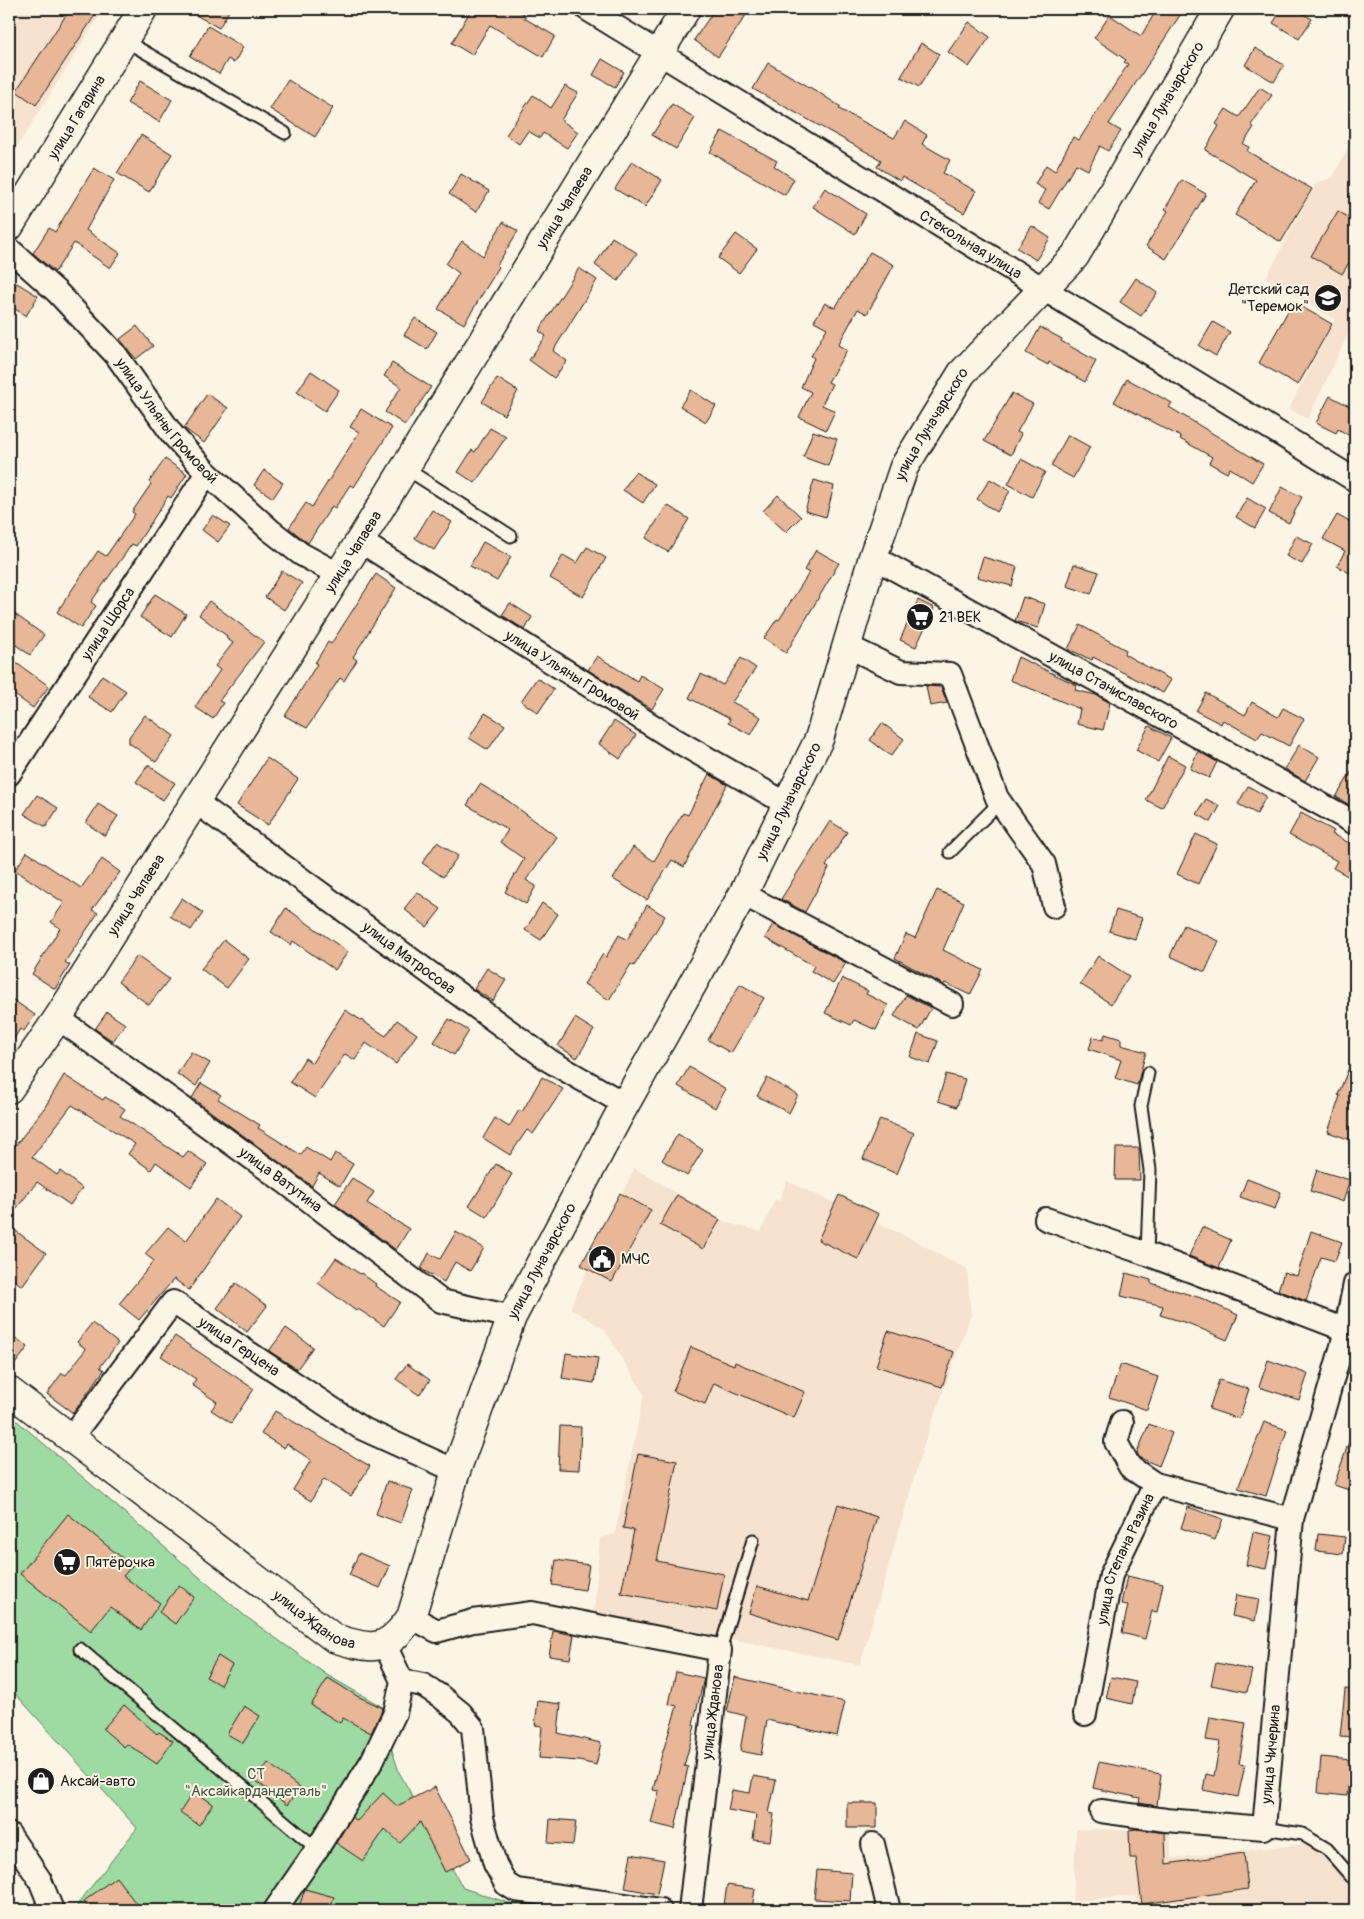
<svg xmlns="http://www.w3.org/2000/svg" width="1364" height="1919" font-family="Pangolin,sans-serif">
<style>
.built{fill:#f6e2ce}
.green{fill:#9edba2;stroke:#5d7c5f}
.building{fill:#e7b797;stroke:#1c1c1c}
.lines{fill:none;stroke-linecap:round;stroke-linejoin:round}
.service-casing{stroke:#1c1c1c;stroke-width:15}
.minor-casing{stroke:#1c1c1c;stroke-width:26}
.tertiary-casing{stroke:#1c1c1c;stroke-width:31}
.secondary-casing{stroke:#1c1c1c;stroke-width:31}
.service{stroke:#fcf5e5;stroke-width:11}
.minor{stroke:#fcf5e5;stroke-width:22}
.tertiary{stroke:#fcf5e5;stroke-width:28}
.secondary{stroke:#fcf5e5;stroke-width:28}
.labels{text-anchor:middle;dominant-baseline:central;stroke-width:4;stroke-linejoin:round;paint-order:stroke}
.street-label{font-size:15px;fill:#1c1c1c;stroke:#fcf5e5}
.poi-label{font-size:15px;fill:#1c1c1c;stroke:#fcf5e5;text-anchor:start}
.park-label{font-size:15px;fill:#435544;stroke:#fcf5e5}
</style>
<rect width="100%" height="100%" fill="#fcf5e5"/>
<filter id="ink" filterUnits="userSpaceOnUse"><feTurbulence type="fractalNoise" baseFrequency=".02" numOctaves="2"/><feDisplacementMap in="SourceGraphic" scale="10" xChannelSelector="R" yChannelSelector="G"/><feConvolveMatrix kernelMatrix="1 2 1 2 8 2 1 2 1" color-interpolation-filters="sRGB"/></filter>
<g filter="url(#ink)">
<path class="built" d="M9,9H104L9,159Z
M1348,148L1355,151V332L1350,330L1308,419L1289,409L1335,319L1266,278L1316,183L1333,177Z
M634,1168L725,1222L761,1232L775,1199L779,1201L787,1181L914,1240L967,1269L971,1315L923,1447L860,1665L594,1612L600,1538L615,1534L644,1394L604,1329L570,1308Z
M1076,1829L1170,1831L1171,1858L1327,1842L1355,1872V1910H1138L1136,1896L1073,1901Z"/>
<path class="green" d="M9,1414L245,1616L327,1675L398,1716L388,1738L399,1772L463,1888L512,1904L551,1910H81L77,1905L137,1828L9,1687Z"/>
<path class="building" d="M70,9H99L36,105L16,91Z
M185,9H230L219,28Z
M461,9H515L526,15L524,18L555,36L543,57L490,25L472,55L452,43L469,13Z
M715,9H750L718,57L694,40Z
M1157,9H1184L1109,124L1121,131L1108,151L1100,146L1088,170L1076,164L1049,209L1038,203L1045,190L1035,184L1046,165L1055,171L1073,137L1079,140L1128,64L1124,62L1126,60L1094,38L1110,15L1141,36Z
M1282,9H1295L1312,19L1299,39L1273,23Z
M969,22L990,37L969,67L948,52Z
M208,26L243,47L234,63L228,59L219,74L190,56Z
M921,43L939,54L919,87L901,77Z
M1255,48L1284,65L1274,82L1245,65Z
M602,59L624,72L615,87L593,75Z
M768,63L818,92L841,107L839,109L894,138L905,121L927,135L922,144L950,160L943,173L976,191L964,213L902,177L900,181L877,167L881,160L753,89Z
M288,80L333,108L315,137L270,109Z
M140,81L172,100L159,122L127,103Z
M565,86L578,93L561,120L578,132L567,148L543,133L540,138L528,131L519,144L506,135L533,95L551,108Z
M1260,87L1272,95L1251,125L1254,127L1243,144L1249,147L1247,151L1312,189L1281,242L1235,215L1256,180L1205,150L1219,126L1216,124L1226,109L1239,117Z
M672,104L695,118L676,149L652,135Z
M722,131L777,161L774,166L794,179L785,195L710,152Z
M141,135L172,154L149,192L117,173Z
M632,161L662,180L645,207L615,189Z
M94,168L114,180L86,230L120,253L110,268L74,243L55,272L33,253L49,228L55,232Z
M461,174L489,191L476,212L449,194Z
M1182,180L1206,194L1166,259L1146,246L1168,211L1165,209Z
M825,188L866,214L855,234L813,207Z
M1338,211L1355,222V253L1342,274L1311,256Z
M503,222L518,231L497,265L499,267L464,324L438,309L459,273L446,264L462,241L483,256Z
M1032,226L1050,238L1036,260L1017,248Z
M736,234L757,249L739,273L718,258Z
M612,237L637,253L618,281L595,265Z
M870,252L894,265L867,314L858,309L838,345L847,350L828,382L832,384L822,405L835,411L826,430L799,417L811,392L801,387L814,358L811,356L827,328L814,321L825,303L835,308Z
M579,268L597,280L553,351L567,361L554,378L529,360L546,336L539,331Z
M1136,278L1157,293L1141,316L1120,302Z
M17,283L38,296L26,316L9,305V296Z
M1293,302L1332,324L1298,385L1259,363Z
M415,318L437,332L427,349L404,335Z
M1213,322L1230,332L1216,356L1199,346Z
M137,326L153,346L136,359L120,339Z
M1040,327L1062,339L1061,341L1096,361L1085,382L1049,362L1048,365L1026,353Z
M392,363L431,387L405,425L385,412L401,387L384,376Z
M311,371L339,390L325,411L297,392Z
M497,378L518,391L504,415L482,402Z
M1127,379L1172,403L1169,407L1263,464L1252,482L1230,468L1227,473L1209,463L1212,457L1180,439L1181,437L1114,402Z
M691,390L716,406L706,422L680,406Z
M1012,393L1033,404L1017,432L1021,434L1011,455L984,441Z
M207,394L228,408L204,443L184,428Z
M1330,396L1355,409V439L1338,429L1336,433L1316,423Z
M361,409L392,428L354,487L350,485L335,508L332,506L308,543L289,528L306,503L312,507L359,432L350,427Z
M490,428L506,437L475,483L458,472L472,450L475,452Z
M813,431L837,439L828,466L803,457Z
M1068,435L1090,447L1073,478L1051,466Z
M165,459L187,474L171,498L168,496L136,546L132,544L91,602L96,606L81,628L57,612L98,551L106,556L135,514L132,512L151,484L149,482Z
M1021,459L1045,472L1032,497L1008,484Z
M264,470L283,483L273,498L254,485Z
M635,472L655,484L643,503L623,490Z
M990,479L1010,491L997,512L977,499Z
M814,480L834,486L826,517L805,511Z
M1282,487L1302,497L1289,523L1269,513Z
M778,495L801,517L786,532L763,511Z
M1247,498L1266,509L1255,528L1236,517Z
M667,505L689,519L668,552L646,538Z
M432,510L452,522L434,550L415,538Z
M213,515L230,526L218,542L202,530Z
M1337,515L1355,525V576L1337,566L1345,551L1323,539Z
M1296,536L1313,544L1302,564L1286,556Z
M483,542L511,557L497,581L470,566Z
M587,547L606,558L583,597L550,578L563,555L577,563Z
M816,550L839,563L786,653L764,638L777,619L779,620L809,573L804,570Z
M983,557L1017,567L1012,586L977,577Z
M1074,564L1099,572L1091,594L1067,586Z
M282,571L302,583L284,610L265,597Z
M376,574L396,588L353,657L357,660L344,681L340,678L307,728L285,716L317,664L315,663L328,642L331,644Z
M155,594L186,614L172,637L140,617Z
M1023,597L1045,604L1038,628L1015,621Z
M918,600L934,608L916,647L900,640Z
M209,601L264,642L219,701L223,703L213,719L195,707L220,670L215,666L233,643L226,638L227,636L199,615Z
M510,603L532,617L525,630L502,615Z
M9,610L44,635L30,655L9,640Z
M1080,625L1126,650L1124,654L1171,680L1163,693L1093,657L1092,660L1068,649Z
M597,656L637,681L640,675L664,689L652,709L588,670Z
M1018,657L1077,685L1075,690L1096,695L1110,703L1103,730L1077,724L1080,709L1010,680Z
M9,658L49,686L33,708L9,691Z
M741,658L756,668L732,702L761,717L751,735L728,723L730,719L689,698L701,674L723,685Z
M102,675L126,691L112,712L88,697Z
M537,678L554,689L538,713L521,701Z
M926,686L941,687L947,703L930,706Z
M1206,693L1245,715L1252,702L1278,717L1283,708L1304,719L1289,746L1262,732L1257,739L1223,720L1221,724L1196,711Z
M485,713L505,725L488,750L469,738Z
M145,715L174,736L156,762L129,743V737Z
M614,721L636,735L620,759L599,744Z
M882,723L904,739L891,756L870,740Z
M1149,726L1171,738L1158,762L1136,750Z
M1299,745L1319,757L1305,781L1285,769Z
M1198,751L1217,762L1209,778L1190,769Z
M1168,756L1185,765L1162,808L1146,800Z
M267,758L298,779L268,825L237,805Z
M148,765L175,783L163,800L136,782Z
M1355,766V808L1336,797Z
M709,774L727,785L684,867L672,860L647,900L613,879L633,847L654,861L683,813L688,815Z
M480,784L507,800L557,837L526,880L536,886L526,904L505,892L524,859L500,842L508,830L467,805Z
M1248,786L1266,796L1257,814L1238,804Z
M37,795L58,808L46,827L24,814Z
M1206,799L1220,806L1211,822L1197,814Z
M98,804L118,816L105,836L86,823Z
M1301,813L1334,831L1332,834L1355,846V880L1333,868L1337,861L1289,835Z
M830,821L847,832L826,866L829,868L805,912L781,899Z
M1196,834L1217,844L1198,884L1177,874Z
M437,842L458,856L443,877L422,863Z
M27,852L81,888L102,859L120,872L92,910L98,913L65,962L70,965L55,989L32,974L60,928L51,922L64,903L15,870Z
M937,890L964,902L943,950L983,970L970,995L945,983L944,985L895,958L906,934L915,938Z
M417,892L441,909L427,927L404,909Z
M182,898L203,913L191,930L170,916Z
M542,903L558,914L541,940L525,930Z
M647,905L665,916L634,966L631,964L609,1000L584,984L603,954L606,957L619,935L627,940Z
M286,908L348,952L335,970L293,941L291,945L271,932Z
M1116,910L1142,918L1135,939L1109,931Z
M773,924L846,963L833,984L811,971L814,966L765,938Z
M1184,925L1219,941L1205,972L1170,956Z
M224,940L249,959L227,988L201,969Z
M137,956L169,979L149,1005L118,982Z
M1098,956L1129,976L1111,1004L1080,984Z
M487,968L506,980L493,1001L474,989Z
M842,978L868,991L866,994L888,1005L876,1030L854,1020L851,1025L825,1013Z
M740,984L764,998L731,1053L708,1040Z
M906,995L931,1008L919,1030L894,1016Z
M9,997L35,1015L24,1031L20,1029L9,1047Z
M345,1010L386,1036L397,1020L417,1034L396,1064L366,1043L355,1060L345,1054L315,1098L290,1082L305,1058L312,1063Z
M107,1012L125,1024L113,1041L95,1029Z
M575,1018L594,1030L577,1058L558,1046Z
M449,1019L469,1031L454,1055L434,1042Z
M918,1034L938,1041L930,1064L910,1057Z
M1105,1034L1121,1039V1045L1146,1052L1137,1085L1115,1078L1121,1060L1089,1049L1093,1037L1103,1040Z
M191,1052L210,1063L196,1086L177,1074Z
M1354,1055L1355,1127L1351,1140L1328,1132L1340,1096L1338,1095Z
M689,1067L726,1089L715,1108L678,1086Z
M946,1074L965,1079L957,1107L938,1101Z
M64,1075L103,1100L105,1097L125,1109L120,1116L183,1157L188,1151L207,1164L191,1187L156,1162L151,1170L128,1154L135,1144L72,1105L32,1157L57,1175L60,1171L82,1188L70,1205L37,1182L9,1218V1154L45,1107Z
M542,1077L563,1089L533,1134L527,1130L510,1155L483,1138L495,1118L509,1127L519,1110L522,1112Z
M767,1078L798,1095L789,1113L757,1096Z
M201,1083L221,1095L218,1099L260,1125L258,1128L301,1155L306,1147L330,1162L335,1153L353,1164L340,1186L319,1173L312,1186L192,1098Z
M880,1119L914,1133L897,1174L863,1159Z
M678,1134L703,1150L687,1176L662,1160Z
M1116,1148H1139L1140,1180H1115Z
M496,1164L512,1174L487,1217L469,1206Z
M1317,1170L1350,1180L1343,1202L1310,1191Z
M352,1178L374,1192L367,1203L409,1229L396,1250L335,1204Z
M1247,1179L1281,1192L1275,1209L1240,1197Z
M620,1193L651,1210L612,1282L581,1265Z
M677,1195L720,1220L703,1249L660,1225Z
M839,1195L879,1214L858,1259L818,1240Z
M216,1199L240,1217L189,1290L174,1279L139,1320L119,1304L154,1261L145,1254L168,1227L186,1241Z
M9,1226L46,1253L22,1286L9,1276Z
M1202,1227L1231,1240L1219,1268L1189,1256Z
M1311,1231L1342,1242L1335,1261L1321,1257L1306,1301L1278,1290L1284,1272L1297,1276Z
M456,1232L484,1248L470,1271L455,1262L444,1282L421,1269L429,1253L440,1259Z
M336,1258L360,1274L361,1273L376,1284L375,1286L400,1302L384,1326L358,1309L356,1311L318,1283Z
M1126,1273L1151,1280V1283L1201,1298L1238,1315L1227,1340L1190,1324L1160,1315L1163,1306L1121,1296Z
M236,1283L267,1306L247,1332L217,1308Z
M92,1323L118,1343L100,1367L104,1370L73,1413L47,1394L62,1373L66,1375L86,1349L77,1342Z
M286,1328L313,1347L297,1369L269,1351Z
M888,1331L954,1352L942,1387L876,1366Z
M9,1333L28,1347L9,1372Z
M175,1336L254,1389L231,1423L211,1410L217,1402L192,1385L196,1379L161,1356Z
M691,1347L734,1365L735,1362L805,1392L794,1418L714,1383L705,1404L673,1391Z
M566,1353L598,1358L594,1383L562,1378Z
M1268,1360L1308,1374L1299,1400L1259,1387Z
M407,1364L430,1380L419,1395L396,1379Z
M1121,1364L1158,1377L1147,1410L1109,1397Z
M1219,1380L1249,1389L1239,1419L1209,1409Z
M275,1411L370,1466L351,1496L324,1479L311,1501L293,1490L311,1460L287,1444L284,1448L261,1434Z
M1264,1422L1287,1430L1266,1496L1238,1488Z
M1149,1424L1172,1433L1159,1466L1140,1458L1137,1453Z
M560,1426L581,1427L579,1470L558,1469Z
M1353,1430H1355V1492L1334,1485Z
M638,1454L677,1461L657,1561L724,1574L717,1611L621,1593L634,1530L623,1528Z
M387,1481L413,1490L401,1523L376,1514Z
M838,1504L877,1517L838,1640L749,1613L757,1586L808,1601Z
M1188,1507L1223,1519L1215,1540L1181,1528Z
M68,1514L132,1566L123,1576L160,1603L141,1630L110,1607L91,1631L20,1574Z
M1253,1532L1273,1536L1266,1569L1246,1565Z
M1318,1534L1345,1537L1343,1554L1316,1551Z
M359,1553L390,1566L380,1588L349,1575Z
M556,1560L589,1565L585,1590L552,1585Z
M1127,1576L1163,1584L1157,1612L1152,1611L1145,1639L1122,1633L1128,1605L1121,1604Z
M179,1585L194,1597L175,1624L159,1612Z
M1236,1595L1259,1599L1255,1621L1232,1616Z
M553,1631L574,1635L570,1659L549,1656Z
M218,1656L232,1665L220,1685L206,1677Z
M1216,1663L1252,1670L1247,1692L1211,1685Z
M676,1672L704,1678L693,1725L695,1726L684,1766L688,1767L675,1829L651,1823L659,1791L653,1790L660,1761L677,1706L669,1704Z
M735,1677L845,1702L837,1736L767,1720L761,1755L740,1751L746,1716L727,1711Z
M1111,1677L1136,1682L1132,1704L1106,1698Z
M328,1678L357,1696L383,1708L371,1733L343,1718L340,1723L311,1705Z
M1345,1689L1355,1690V1737L1340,1736Z
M538,1701L561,1704L558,1733L601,1743L596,1765L579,1761L539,1758L542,1726L535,1725Z
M124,1705L157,1734L159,1732L173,1741L157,1764L127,1744L124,1747L103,1729Z
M244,1706L260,1716L243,1743L227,1734Z
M1210,1717L1246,1723L1239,1764L1245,1765L1238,1797L1203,1790L1206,1774L1214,1776L1220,1742L1206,1740Z
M1321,1757L1351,1760L1347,1796L1318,1793Z
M1099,1762L1161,1774L1157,1806L1139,1803L1140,1798L1093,1788Z
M268,1763L300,1788L287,1805L255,1780Z
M753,1776L776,1780L769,1813L774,1814L770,1841L753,1839L756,1815L728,1810L732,1790L750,1793Z
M435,1787L471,1859L445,1872L420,1822L400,1843L385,1829L363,1861L336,1843L352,1817L357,1821L383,1793L397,1806Z
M194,1791L213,1804L199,1825L180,1812Z
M847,1803H877V1828H847Z
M550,1819L576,1821L573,1845L548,1843Z
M1136,1829L1165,1833L1166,1864L1244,1853L1248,1889L1142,1904L1136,1858H1130L1129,1830Z
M631,1854L664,1860L657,1894L625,1888Z
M817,1870L852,1873L850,1901L814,1899Z
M116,1877L141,1910H90L84,1901Z
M727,1885L755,1889L752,1909L724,1905Z
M305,1889L334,1897L330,1910H298Z"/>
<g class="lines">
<g class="service-casing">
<path id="service" d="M124,40L285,133
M405,468L511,536
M950,852L993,809L997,798
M1147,1254L1150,1170L1141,1106L1148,1073
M80,1649L317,1849
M720,1650L753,1540
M1264,1828L1302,1834L1327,1849L1355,1881"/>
</g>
<g class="minor-casing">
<g id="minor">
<path id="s1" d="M587,9L1355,480"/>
<path id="s2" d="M9,249L57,292L116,355L172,434L207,473L270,530L301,554L338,574"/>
<path id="s3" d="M360,541L672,738L787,804"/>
<path id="s4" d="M873,557L1355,823"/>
<path d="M847,646L901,672L950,674L997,798L1044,864L1054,906"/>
<path id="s5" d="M9,774L207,473"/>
<path id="s6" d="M196,802L550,1061L626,1105"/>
<path d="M743,894L952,1004"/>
<path id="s7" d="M58,1018L285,1182L441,1301L512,1317"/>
<path d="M1046,1219L1147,1254L1346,1330"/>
<path id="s8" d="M70,1439L173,1302L361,1428L456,1471"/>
<path d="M1155,1484L1292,1519"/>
<path d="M411,1617L437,1631L473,1621L532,1613L720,1650L690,1910"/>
<path d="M402,1681L423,1685L440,1696L461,1713L473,1728L482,1818L495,1864L506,1884L516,1890L660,1910"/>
<path id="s9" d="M1085,1714L1111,1575L1155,1484L1130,1467L1116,1442L1122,1422"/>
<path id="s10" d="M1101,1811L1166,1820L1264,1828L1292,1519L1342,1346L1355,1284"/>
<path d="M9,1834L40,1880L52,1910"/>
<path d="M873,1844L889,1910"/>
<path d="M275,1910L317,1849L372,1761L395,1713L402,1681L385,1645"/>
</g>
</g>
<g class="tertiary-casing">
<g id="tertiary">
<path id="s11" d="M9,227L143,9"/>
</g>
</g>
<g class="secondary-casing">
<g id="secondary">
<path id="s12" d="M9,1089L58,1018L360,541L686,9"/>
<path id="s13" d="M9,1391L334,1638C373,1650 386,1653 411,1617L456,1471L512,1317L618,1117L743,894L819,739L873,557L904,467L962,373L1075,256L1220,9"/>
</g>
</g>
<use href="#service" class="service"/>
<use href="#minor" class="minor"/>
<use href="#tertiary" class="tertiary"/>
<use href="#secondary" class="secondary"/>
</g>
</g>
<defs>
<g id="school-disc" transform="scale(1.4375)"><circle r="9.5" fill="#1c1c1c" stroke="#fcf5e5"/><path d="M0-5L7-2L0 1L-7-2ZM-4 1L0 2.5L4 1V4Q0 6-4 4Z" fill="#fff"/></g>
<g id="supermarket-disc" transform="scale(1.4375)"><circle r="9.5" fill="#1c1c1c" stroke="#fcf5e5"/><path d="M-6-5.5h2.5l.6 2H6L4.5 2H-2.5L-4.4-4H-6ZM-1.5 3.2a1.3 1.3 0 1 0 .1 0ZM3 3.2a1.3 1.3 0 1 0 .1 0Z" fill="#fff"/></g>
<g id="civic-disc" transform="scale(1.4375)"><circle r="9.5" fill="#1c1c1c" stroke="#fcf5e5"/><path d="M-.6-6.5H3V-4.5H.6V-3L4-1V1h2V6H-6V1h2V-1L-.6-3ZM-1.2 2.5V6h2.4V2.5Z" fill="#fff"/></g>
<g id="shop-disc" transform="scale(1.4375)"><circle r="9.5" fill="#1c1c1c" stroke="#fcf5e5"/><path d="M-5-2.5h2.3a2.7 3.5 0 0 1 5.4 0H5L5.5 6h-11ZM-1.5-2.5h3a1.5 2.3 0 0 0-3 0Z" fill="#fff"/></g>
</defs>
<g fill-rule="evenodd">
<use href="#school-disc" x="1328" y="298"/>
<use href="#supermarket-disc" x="920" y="617"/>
<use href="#civic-disc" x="602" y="1259"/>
<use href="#supermarket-disc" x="67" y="1562"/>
<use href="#shop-disc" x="41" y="1781"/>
</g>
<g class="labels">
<g class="street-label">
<text stroke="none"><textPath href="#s13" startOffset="2210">улица Луначарского</textPath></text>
<text stroke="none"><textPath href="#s11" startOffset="129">улица Гагарина</textPath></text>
<text stroke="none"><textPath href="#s12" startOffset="1042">улица Чапаева</textPath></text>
<text stroke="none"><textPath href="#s1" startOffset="450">Стекольная улица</textPath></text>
<text stroke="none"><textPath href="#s2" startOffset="234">улица Ульяны Громовой</textPath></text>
<text stroke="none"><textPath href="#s13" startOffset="1805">улица Луначарского</textPath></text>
<text stroke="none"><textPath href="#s12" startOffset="638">улица Чапаева</textPath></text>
<text stroke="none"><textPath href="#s5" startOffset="180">улица Щорса</textPath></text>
<text stroke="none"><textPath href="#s3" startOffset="251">улица Ульяны Громовой</textPath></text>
<text stroke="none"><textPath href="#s4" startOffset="275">улица Станиславского</textPath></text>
<text stroke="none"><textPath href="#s13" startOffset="1400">улица Луначарского</textPath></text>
<text stroke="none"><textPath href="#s12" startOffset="232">улица Чапаева</textPath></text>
<text stroke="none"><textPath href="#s6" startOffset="264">улица Матросова</textPath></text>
<text stroke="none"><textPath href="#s7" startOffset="275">улица Ватутина</textPath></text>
<text stroke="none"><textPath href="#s13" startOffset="878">улица Луначарского</textPath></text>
<text stroke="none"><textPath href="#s8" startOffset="251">улица Герцена</textPath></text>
<text stroke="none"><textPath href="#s9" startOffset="161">улица Степана Разина</textPath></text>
<text stroke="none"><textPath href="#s13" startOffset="382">улица Жданова</textPath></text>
<text transform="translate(713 1712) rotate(-83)">улица Жданова</text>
<text stroke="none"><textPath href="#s10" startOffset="238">улица Чичерина</textPath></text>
</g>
<g class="poi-label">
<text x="1309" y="289" text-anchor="end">Детский сад<tspan x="1309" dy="17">"Теремок"</tspan></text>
<text x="939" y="617">21 ВЕК</text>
<text x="621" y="1259">МЧС</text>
<text x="86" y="1562">Пятёрочка</text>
<text x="60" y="1781">Аксай-авто</text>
</g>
<g class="park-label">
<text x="256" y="1774">СТ<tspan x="256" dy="17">"Аксайкардандеталь"</tspan></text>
</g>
</g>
<rect width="1364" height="1919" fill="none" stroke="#fcf5e5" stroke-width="30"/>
<rect x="15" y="15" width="1334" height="1889" fill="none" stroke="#1c1c1c" stroke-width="2" filter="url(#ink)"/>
</svg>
